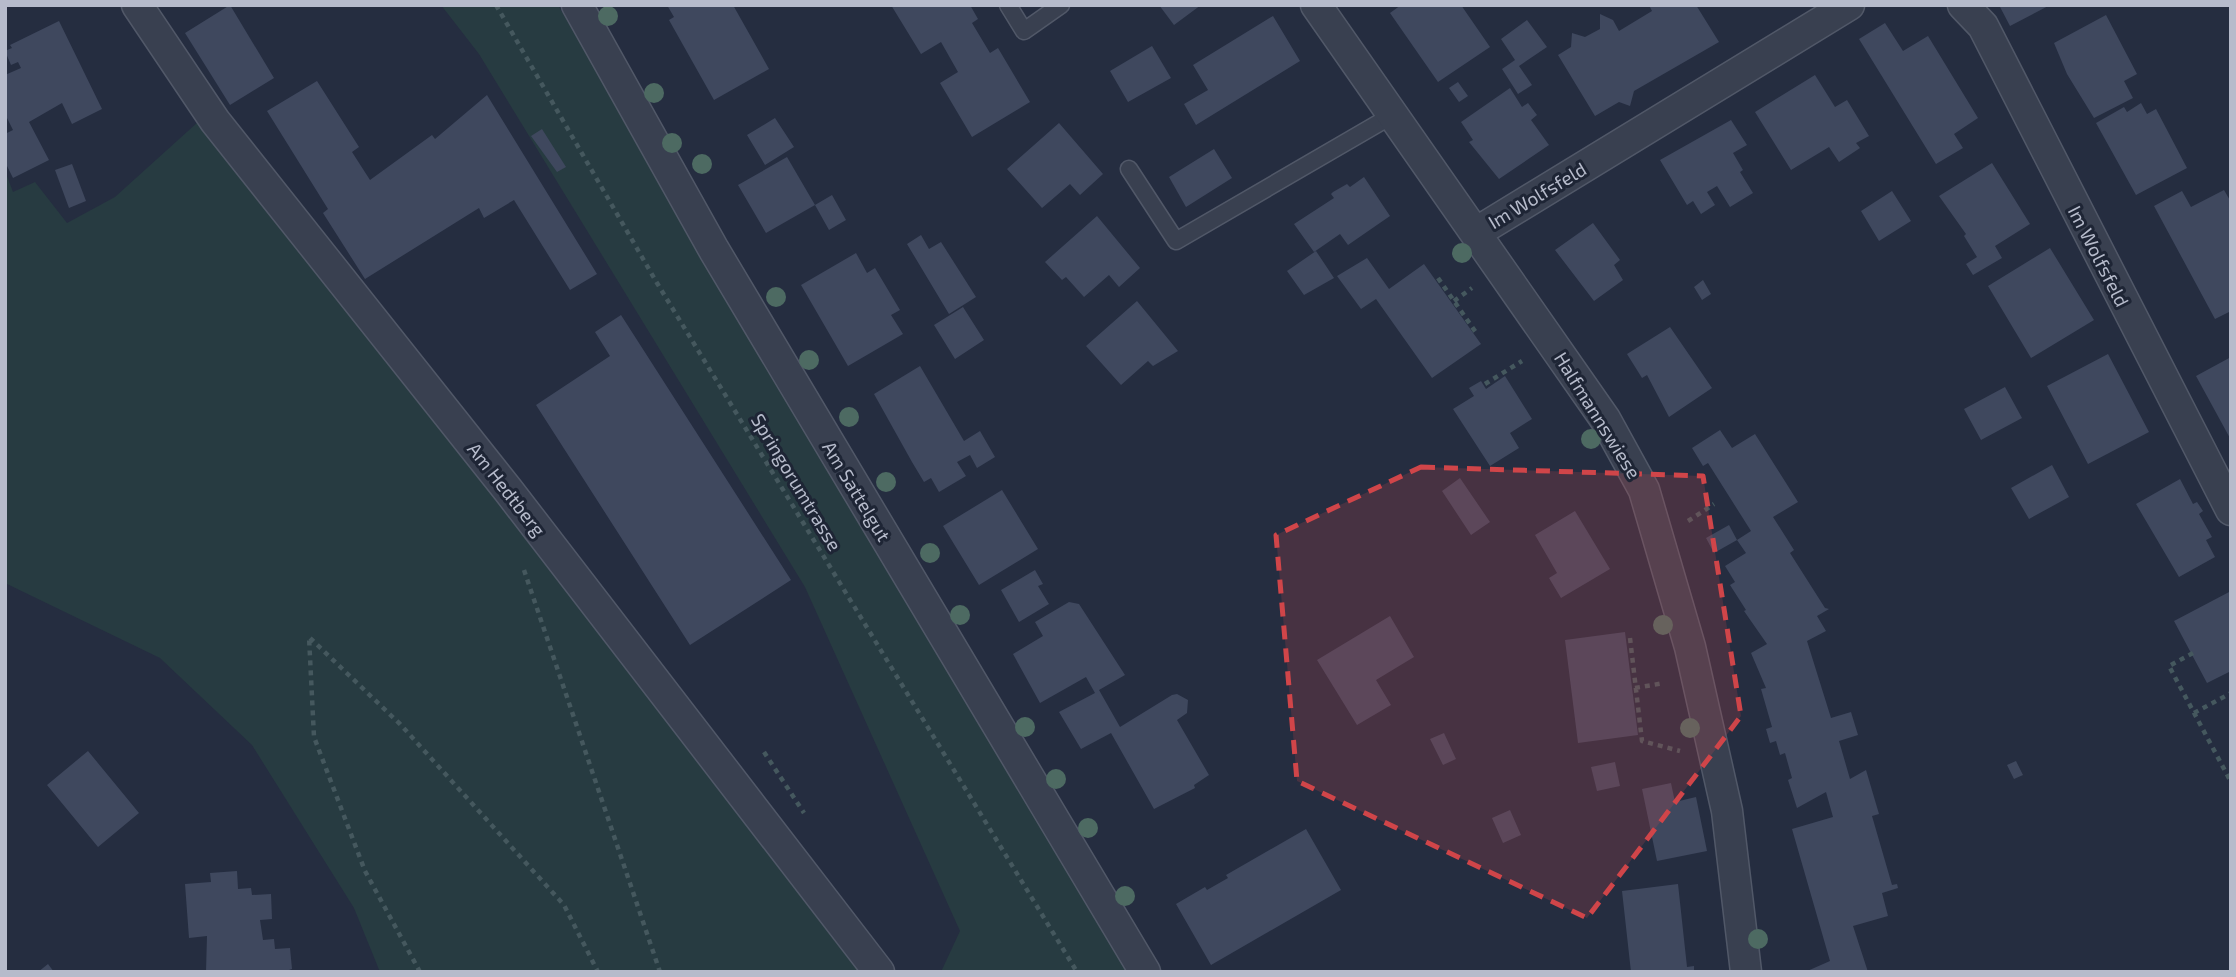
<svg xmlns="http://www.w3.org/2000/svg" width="2236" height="977" font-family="'Exo 2',sans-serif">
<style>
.green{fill:#273b41}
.building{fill:#3f485e}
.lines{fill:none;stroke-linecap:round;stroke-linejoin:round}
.service-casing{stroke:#515868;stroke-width:19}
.minor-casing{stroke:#515868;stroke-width:33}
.path{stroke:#45585e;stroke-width:4.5;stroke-dasharray:5 5;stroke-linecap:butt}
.service{stroke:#394050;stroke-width:16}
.minor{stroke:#394050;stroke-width:30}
.tree{fill:#4d6a62}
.marked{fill:#d04549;fill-opacity:0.2;stroke:#d04549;stroke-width:5;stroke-dasharray:14 9;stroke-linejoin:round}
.labels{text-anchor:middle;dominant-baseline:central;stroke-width:6;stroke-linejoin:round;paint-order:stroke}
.street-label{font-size:19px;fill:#b6bbcb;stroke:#1e2535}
</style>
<rect width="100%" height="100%" fill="#252d40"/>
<path class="green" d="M441,5H558L792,408L1128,972H941L960,931L805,587L479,54Z
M198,122L288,230L852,953L886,972H380L354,908L252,745L160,658L5,583V171L13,192L35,182L67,223L115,197Z"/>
<path class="building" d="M230,5L274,78L230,105L185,33Z
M667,5H733L769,69L714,100L669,20L674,17Z
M891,5H970L978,19L972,23L990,53L998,48L1030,102L972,137L940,83L958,72L941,42L921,54Z
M1159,5H1201L1174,25Z
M1401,5H1461L1490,47L1438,82L1390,13Z
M1649,5H1696L1719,42L1634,91L1630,106L1619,102L1595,116L1558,55L1571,47L1572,33L1585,37L1600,29V14L1613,20L1619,31L1652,11Z
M1999,5H2050L2010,26Z
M2106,15L2137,74L2124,81L2133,98L2094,118L2067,74L2054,43Z
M1273,16L1300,61L1196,125L1184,104L1208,90L1193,65Z
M1527,20L1547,47L1519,66L1532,85L1518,94L1502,69L1515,60L1501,39Z
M59,21L102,109L72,124L62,103L29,122L49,160L13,178L5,162V134L13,130L5,114V75L21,68L18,62L11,65L5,51L12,48L10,45Z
M1885,23L1903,51L1928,36L1978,118L1954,134L1963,148L1936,164L1859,39Z
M1152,46L1171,78L1128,102L1110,71Z
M1815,75L1835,107L1847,100L1869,136L1856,143L1860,148L1839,162L1829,147L1791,170L1755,112Z
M317,81L359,147L352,152L370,180L432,135L435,139L487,95L597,274L570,290L514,200L484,218L479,208L365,279L323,213L328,209L267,111Z
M1458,82L1468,96L1459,102L1449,88Z
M1510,88L1522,107L1528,103L1537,115L1531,120L1549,145L1499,179L1469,142L1473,140L1461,122Z
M2141,103L2147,114L2156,109L2187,168L2136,195L2096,123L2124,107L2127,112Z
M775,118L794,147L765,165L747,135Z
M1731,120L1747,145L1733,153L1743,170L1740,172L1753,193L1730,207L1717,186L1707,192L1715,205L1701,214L1693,201L1687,205L1660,160Z
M1059,123L1103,174L1080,195L1070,184L1042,208L1007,169Z
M542,129L566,167L557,172L531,136Z
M1214,149L1232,178L1186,207L1169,177Z
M787,157L815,205L766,233L738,185Z
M1992,163L2030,224L1995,246L2002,258L1973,275L1966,264L1977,257L1964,236L1966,234L1939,196Z
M72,164L86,201L69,208L55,170Z
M1364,177L1390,216L1348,245L1340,234L1314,252L1294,224L1334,198L1331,194L1333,192L1347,184L1350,187Z
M2224,190L2231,202V311L2215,319L2154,206L2182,191L2191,207Z
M1892,191L1911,221L1879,241L1861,211Z
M832,195L846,220L829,230L815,205Z
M1097,216L1140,268L1119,287L1109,275L1084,297L1066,277L1062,280L1045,262Z
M1593,223L1620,260L1614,265L1623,280L1594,301L1555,250Z
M921,235L929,249L941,242L976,297L949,314L907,244Z
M2050,248L2094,320L2031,358L1988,286Z
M1316,251L1334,278L1304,295L1287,271Z
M856,253L867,273L875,268L900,310L891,315L903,334L848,366L801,285Z
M1367,258L1389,289L1424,264L1481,344L1432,378L1376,299L1361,309L1337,276Z
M1703,280L1711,294L1702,300L1694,287Z
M1137,301L1178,351L1153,366L1148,361L1121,385L1086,346Z
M963,307L984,340L955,359L934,325Z
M621,315L791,580L690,645L536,405L610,356L595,332Z
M1670,327L1712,388L1669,417L1647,375L1642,378L1627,354Z
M2108,354L2149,432L2088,464L2047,386Z
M2231,357V440L2196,376Z
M920,366L964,441L980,431L995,457L977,468L970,455L957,462L966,476L939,492L931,478L924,482L912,462L874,394Z
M1505,376L1532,419L1510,433L1519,448L1490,466L1453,409L1474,396L1469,388L1481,381L1486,389Z
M2005,387L2022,418L1981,440L1964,409Z
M1720,430L1732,448L1755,434L1798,502L1773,517L1794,550L1790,553L1825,608L1829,609L1817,616L1826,631L1807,641L1831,718L1851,712L1858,735L1839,741L1850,779L1866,770L1879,814L1872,816L1892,885L1897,884L1898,888L1882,893L1888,916L1853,926L1868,972H1805L1830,961L1792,829L1833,817L1826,792L1797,808L1788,780L1792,778L1785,753L1780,755L1776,741L1770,743L1766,729L1772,727L1761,689L1766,688L1751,653L1767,644L1744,611L1746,610L1730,585L1735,582L1725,566L1746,553L1737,540L1751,531L1708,463L1703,466L1692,448Z
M2052,465L2069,497L2029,519L2011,488Z
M1460,478L1490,522L1471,535L1442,491Z
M2180,479L2193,504L2197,502L2203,511L2199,514L2212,537L2206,540L2215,557L2179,577L2136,504Z
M1002,490L1038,549L979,585L943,526Z
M1575,511L1610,569L1561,598L1549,578L1557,573L1535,535Z
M1729,525L1737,540L1714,553L1706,538Z
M1035,570L1043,584L1038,586L1049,604L1019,622L1001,590Z
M2231,591V671L2207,683L2174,621Z
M1069,602L1079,604L1125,675L1099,690L1120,727L1172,695L1177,694L1188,700L1187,713L1177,720L1209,775L1194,785L1195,788L1154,809L1111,733L1081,749L1059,712L1095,693L1086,677L1040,703L1013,654L1043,636L1035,622Z
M1390,616L1414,657L1376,680L1391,705L1357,725L1317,660Z
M1625,632L1638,735L1578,743L1565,640Z
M1444,733L1456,759L1443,765L1430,739Z
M88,751L139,813L98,847L47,785Z
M2016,761L2023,775L2014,779L2007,765Z
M1615,762L1620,786L1597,791L1591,767Z
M1671,783L1675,802L1696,797L1707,851L1657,861L1642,789Z
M1510,810L1521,835L1503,843L1492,818Z
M1306,829L1341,890L1211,965L1176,904L1205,887L1207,890L1228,878L1226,875Z
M237,871L238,889L251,888L252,895L271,894L272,919L260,920L263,940L274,939L275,949L290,948L292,969L283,972H206L207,936L189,938L185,884L211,882L210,873Z
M1678,884L1687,967L1694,966V972H1631L1622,891Z
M48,964L54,972H38Z"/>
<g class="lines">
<g class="service-casing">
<path id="service" d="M1008,5L1024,31L1061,5
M1129,169L1176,241L1391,116"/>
</g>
<g class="minor-casing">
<path id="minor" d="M137,5L215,121L508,490L879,972
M577,5L714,250L1145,972
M1316,5L1605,419L1644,490L1690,647L1727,811L1746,972
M1963,5L1983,26L2231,510
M1477,232L1849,5"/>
</g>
<path class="path" d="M496,5L657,283L1077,972
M1438,278L1477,334
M1454,301L1472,288
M1485,384L1522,361
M1688,521L1714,504
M524,570L660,972
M1630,638L1642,741L1680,751
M2193,653L2169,666L2231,782
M1635,688L1664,683
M2194,713L2231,693
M764,752L804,813
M420,972L365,871L314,737L309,637L400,724L564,905L598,972"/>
<use href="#service" class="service"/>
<use href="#minor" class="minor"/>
</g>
<g class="tree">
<circle cx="608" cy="16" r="10"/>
<circle cx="654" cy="93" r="10"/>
<circle cx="672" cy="143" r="10"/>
<circle cx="702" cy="164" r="10"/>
<circle cx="1462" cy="253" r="10"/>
<circle cx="776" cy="297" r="10"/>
<circle cx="809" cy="360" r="10"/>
<circle cx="849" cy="417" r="10"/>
<circle cx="1591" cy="439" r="10"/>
<circle cx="886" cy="482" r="10"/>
<circle cx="930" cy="553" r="10"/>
<circle cx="960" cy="615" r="10"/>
<circle cx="1663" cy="625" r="10"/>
<circle cx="1025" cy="727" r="10"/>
<circle cx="1690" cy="728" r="10"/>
<circle cx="1056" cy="779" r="10"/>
<circle cx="1088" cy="828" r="10"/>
<circle cx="1125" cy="896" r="10"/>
<circle cx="1758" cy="939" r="10"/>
</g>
<path class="marked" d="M1421,467L1703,476L1741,716L1587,918L1297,781L1276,535Z"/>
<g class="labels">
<g class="street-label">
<text transform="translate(1537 195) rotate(-31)">Im Wolfsfeld</text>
<text transform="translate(2099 256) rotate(63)">Im Wolfsfeld</text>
<text transform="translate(1598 415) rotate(58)">Halfmannswiese</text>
<text transform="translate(797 482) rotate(59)">Springorumtrasse</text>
<text transform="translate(507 489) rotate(52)">Am Hedtberg</text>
<text transform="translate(857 491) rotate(59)">Am Sattelgut</text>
</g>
</g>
<rect width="2236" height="977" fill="none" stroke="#b6bbcb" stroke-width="14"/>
</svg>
